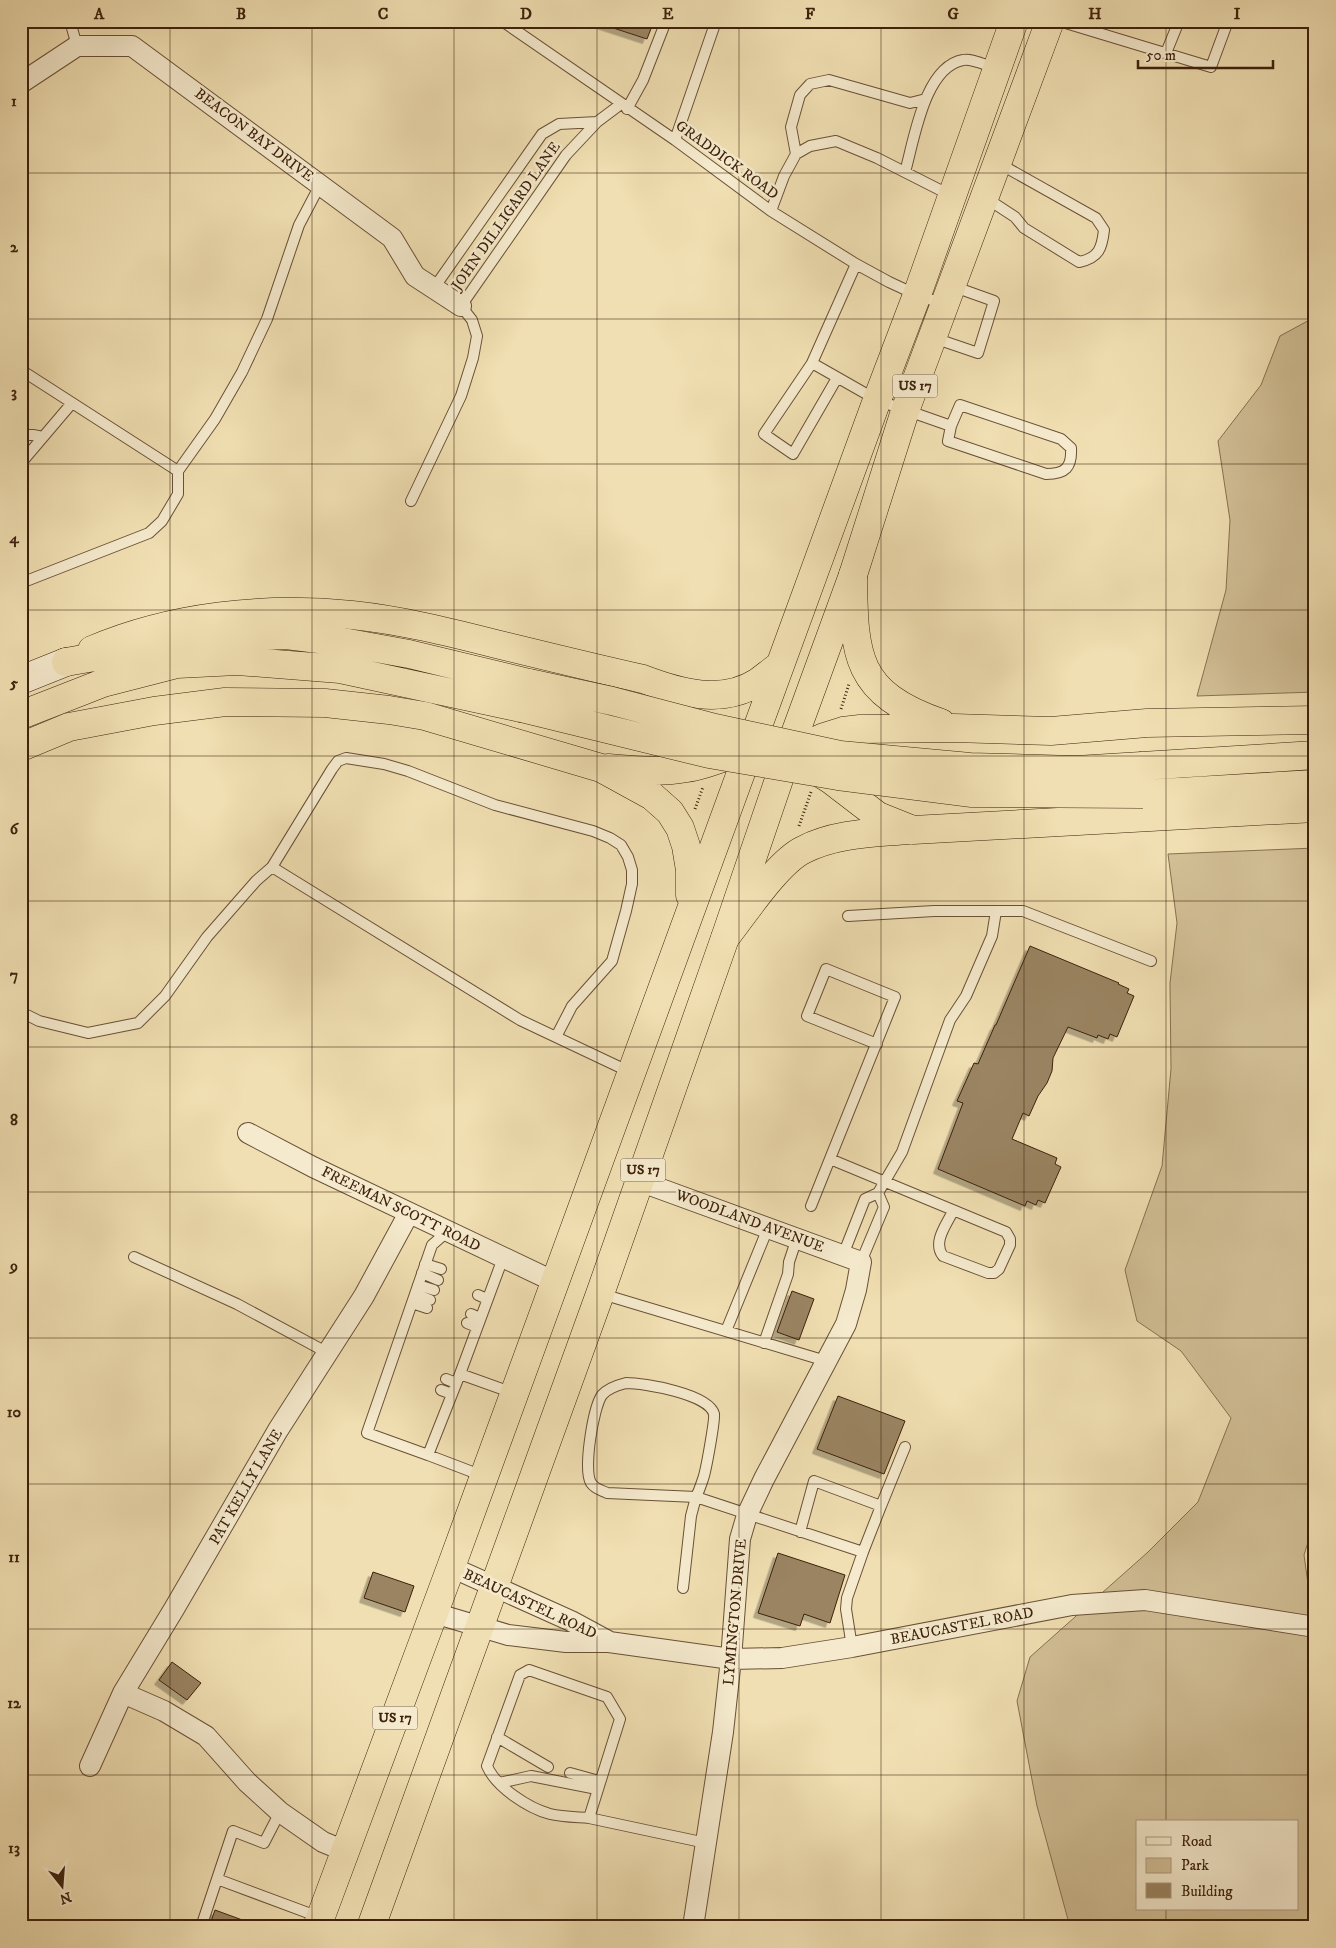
<svg xmlns="http://www.w3.org/2000/svg" width="1336" height="1948" font-family="'IM FELL DW Pica',serif">
<style>
.green{fill:#d2bf96;stroke:#887051;fill-rule:evenodd}
.building{fill:#9a8462;stroke:#3d210c;filter:url(#shadow)}
.lines{fill:none;stroke-linecap:round;stroke-linejoin:round}
.service-casing{stroke:#6a5036;stroke-width:12}
.minor-casing{stroke:#6a5036;stroke-width:22}
.secondary-casing{stroke:#3d210c;stroke-width:29}
.trunk-casing{stroke:#3d210c;stroke-width:29}
.motorway-casing{stroke:#3d210c;stroke-width:29}
.path{stroke:#3d210c;stroke-width:3;stroke-dasharray:1 2.5;stroke-linecap:butt}
.service{stroke:#f5eacd;stroke-width:10}
.minor{stroke:#f5eacd;stroke-width:20}
.secondary{stroke:#f5eacd;stroke-width:28}
.trunk{stroke:#f0dfb2;stroke-width:28}
.motorway{stroke:#f0dfb2;stroke-width:28}
.motorway-bridge-casing{stroke:#3d210c;stroke-width:29;stroke-linecap:butt}
.motorway-bridge{stroke:#f0dfb2;stroke-width:28}
.grid{fill:none;stroke:#3d210c;stroke-width:1;stroke-opacity:0.55}
.labels{text-anchor:middle;dominant-baseline:central;stroke-width:5;stroke-linejoin:round;paint-order:stroke}
.shield{fill:#f5eacd;stroke:#745d46;stroke-width:1}
.shield-label{font-size:14px;font-weight:bold;fill:#3d210c}
.street-label{font-size:15px;fill:#3d210c;stroke:#f5eacd}
.neatline{fill:none;stroke:#3d210c;stroke-width:2}
.grid-label{font-size:16px;text-anchor:middle;font-weight:bold;fill:#3d210c}
</style>
<defs>
<filter id="shadow"><feDropShadow dx="-4.5" dy="4.5" stdDeviation="0" flood-color="#0004"/></filter>
</defs>
<rect width="100%" height="100%" fill="#f0dfb2"/>
<filter id="stains"><feTurbulence type="fractalNoise" baseFrequency=".004" numOctaves="4"/><feColorMatrix values="0 0 0 0 .2 0 0 0 0 .09 0 0 0 0 .02 0 0 0 .5 -.17"/></filter>
<radialGradient id="worn" r=".72"><stop offset=".6" stop-color="#630" stop-opacity="0"/><stop offset="1" stop-color="#630" stop-opacity=".3"/></radialGradient>
<path class="green" d="M1315,317V692L1197,696L1226,590L1230,520L1218,441L1261,385L1280,336Z
M1315,848V1520L1304,1555L1315,1634V1927H1070L1037,1806L1017,1701L1030,1657L1148,1552L1198,1502L1231,1418L1181,1351L1137,1321L1125,1270L1162,1166L1171,1069L1170,983L1177,923L1168,854ZM1137,1822H1297V1909H1137Z"/>
<path class="building" d="M601,21H654L647,39L601,24Z
M1030,946L1119,983L1118,984L1129,989L1127,993L1134,996L1117,1037L1110,1034L1108,1039L1098,1035L1097,1038L1068,1027L1053,1058L1052,1071L1047,1083L1038,1096L1029,1116L1023,1113L1012,1139L1057,1158L1055,1164L1061,1167L1045,1203L1038,1200L1036,1205L1027,1201L1025,1206L938,1169L963,1103L957,1101L974,1063L978,1064L995,1025H996Z
M792,1291L814,1299L799,1340L777,1332Z
M838,1396L905,1421L884,1474L817,1449Z
M778,1553L845,1575L830,1623L804,1614L800,1626L758,1613Z
M373,1572L414,1586L405,1612L364,1598Z
M172,1662L201,1683L187,1700L159,1680Z
M215,1910L256,1925V1927H209Z"/>
<g class="lines">
<g class="service-casing">
<path id="service" d="M70,21L77,46
M502,21L675,140L771,211L856,264L889,282L917,295L944,304
M1059,21L1211,67L1228,21
M1166,53L1179,21
M627,109L643,80L666,21
M597,122L621,104
M675,140L716,21
M796,154L791,127L800,95L810,84L829,80L910,103L926,99
M905,172C914,141 924,67 963,60C972,58 987,66 996,68
M986,198L1015,217L1024,228L1079,262C1099,258 1102,248 1104,230L1096,218L998,163
M771,211L784,176L796,154L810,146L836,141L877,158L950,195
M856,264L812,363L877,400L951,426
M934,338L978,353L994,301L952,286
M812,363L764,434L793,454L837,378
M21,370L178,471V494L162,521L149,533L21,583
M960,405L1061,439L1071,448C1072,467 1066,474 1046,474L948,441L951,426Z
M21,435H33L43,437
M21,463L72,403
M178,471L215,419L242,372L267,319L299,225L320,185
M411,501L461,396L473,358L477,336L472,320L461,306L566,155L597,122L559,124L542,134L434,288
M272,867L520,1020L630,1072
M848,916L934,911H1023L1151,961
M21,1012L39,1021L88,1033L138,1023L165,996L207,937L256,881L272,867L332,769L338,761L346,758L384,764L408,771L495,805L593,831L610,838L621,845L628,857L632,870V884L626,911L612,961L572,1006L556,1037
M830,1159L1006,1232L1010,1239V1245L999,1269L994,1273H988L943,1256C932,1242 947,1224 953,1211
M878,1193L902,1152L950,1020L966,996L992,936L996,911
M811,1206L895,997L826,969L807,1016L877,1044
M448,1231L432,1245L367,1433L428,1455L460,1374L503,1258
M843,1255L865,1199L878,1193L884,1207L861,1262
M134,1257L237,1304L328,1353
M425,1264L441,1269
M422,1273L438,1280
M418,1285L434,1290
M415,1294L430,1300
M602,1294L826,1361
M478,1295L487,1299
M412,1303L427,1308
M471,1314L480,1318
M467,1323L477,1327
M726,1331L768,1228
M764,1343L788,1274L789,1262L797,1238
M460,1374L513,1393
M446,1379L456,1383
M626,1383C644,1383 709,1394 714,1414C715,1420 706,1471 703,1479C701,1485 699,1491 696,1497L607,1493C601,1490 595,1489 591,1483C583,1470 593,1408 602,1395C608,1388 618,1385 626,1383Z
M441,1390L452,1394
M428,1455L483,1476
M881,1506L905,1447
M800,1532L814,1481L881,1506L863,1552
M683,1588L691,1516L696,1497L863,1552L847,1598L846,1609L852,1647
M497,1737L548,1767
M570,1773L599,1781
M499,1783L531,1776L597,1789
M589,1818C576,1817 562,1817 550,1814C528,1808 496,1787 487,1766L520,1675L529,1670L607,1697L620,1719L589,1818L706,1843
M217,1879L233,1831L264,1843L280,1812
M202,1924L217,1879L319,1917"/>
</g>
<g class="minor-casing">
<path id="minor" d="M21,83L77,46H132L392,238L415,276L461,306
M248,1133L313,1167L555,1282
M639,1181L861,1262L856,1290L846,1324L764,1479L747,1515L740,1539L731,1659L723,1732L693,1927
M451,1567L571,1621L608,1641
M434,1613L508,1635L566,1642H609L731,1659L782,1658L852,1647L1072,1605L1145,1600L1315,1627
M123,1693L164,1711L206,1736L247,1782L280,1812L323,1842L345,1851
M90,1766L123,1693L174,1609L278,1430L364,1296L409,1213"/>
</g>
<g class="secondary-casing">
<path id="secondary" d="M21,680L66,662"/>
</g>
<g class="trunk-casing">
<path id="trunk" d="M92,650C172,616 265,606 352,615C400,620 449,632 496,644C545,656 594,668 643,679C680,693 722,705 758,682C765,677 772,671 779,666
M21,747L69,727L154,711L225,702L325,703L389,710L425,716L601,768L652,796L670,812L680,828L686,846L690,870V895
M608,768C634,770 661,773 686,768C703,766 719,759 735,753
M317,1927L451,1567L877,400L917,295L1014,21
M371,1927L600,1294L725,938L788,753L853,575L905,411L1050,21"/>
</g>
<g class="motorway-casing">
<path id="motorway" d="M853,575C854,657 855,693 941,723
M66,662L203,638L286,635L343,642L409,654L529,683
M21,715L103,683L177,664L237,661L340,669L521,708
M789,753L824,737L843,731L860,729L954,728L1051,731L1147,723L1315,720
M1142,766L1315,755
M815,770L831,780L878,816L913,830L1315,808
M1143,794L1315,784
M725,938C744,914 777,863 803,850C835,833 874,833 908,830"/>
</g>
<path class="path" d="M841,709L849,684
M695,809L703,787
M799,826L811,792"/>
<use href="#service" class="service"/>
<use href="#minor" class="minor"/>
<use href="#secondary" class="secondary"/>
<use href="#trunk" class="trunk"/>
<use href="#motorway" class="motorway"/>
<g class="motorway-bridge-casing">
<path id="motorway-bridge" d="M529,683L612,701L715,728L840,755L970,767L1076,770L1142,766
M521,708L709,754L838,776L972,793L1143,794"/>
</g>
<use href="#motorway-bridge" class="motorway-bridge"/>
</g>
<path class="grid" d="M170,21V1927M312,21V1927M454,21V1927M597,21V1927M739,21V1927M881,21V1927M1024,21V1927M1166,21V1822M21,173H1315M21,319H1315M21,464H1315M21,610H1315M21,756H1315M21,901H1315M21,1047H1315M21,1192H1315M21,1338H1315M21,1484H1315M21,1629H1315M21,1775H1315M1166,1909V1927"/>
<g class="labels">
<g class="shield">
<rect x="892.5" y="374.5" width="45" height="23" rx="4"/>
<rect x="620.5" y="1158.5" width="45" height="23" rx="4"/>
<rect x="372.5" y="1706.5" width="45" height="23" rx="4"/>
</g>
<g class="shield-label">
<text x="915" y="386">US 17</text>
<text x="643" y="1170">US 17</text>
<text x="395" y="1718">US 17</text>
</g>
<g class="street-label">
<text transform="translate(254 135) rotate(37)">BEACON BAY DRIVE</text>
<text transform="translate(727 160) rotate(36)">GRADDICK ROAD</text>
<text transform="translate(506 216) rotate(-55)">JOHN DILLIGARD LANE</text>
<text transform="translate(401 1209) rotate(26)">FREEMAN SCOTT ROAD</text>
<text transform="translate(750 1221) rotate(20)">WOODLAND AVENUE</text>
<text transform="translate(246 1487) rotate(-60)">PAT KELLY LANE</text>
<text transform="translate(530 1604) rotate(25)">BEAUCASTEL ROAD</text>
<text transform="translate(735 1612) rotate(-85)">LYMINGTON DRIVE</text>
<text transform="translate(962 1626) rotate(-11)">BEAUCASTEL ROAD</text>
</g>
</g>
<rect width="1336" height="1948" fill="none" stroke="#f0dfb2" stroke-width="55"/>
<rect x="1136" y="1820" width="162" height="90" fill="#f5eacd" stroke="#ab9a80"/>
<rect x="1146" y="1837" width="25" height="8" fill="#f5eacd" stroke="#ab9a80"/>
<text x="1181" y="1846" font-size="15" fill="#3d210c">Road</text>
<rect x="1146" y="1858" width="25" height="15" fill="#d2bf96" stroke="#ab9a80"/>
<text x="1181" y="1870" font-size="15" fill="#3d210c">Park</text>
<rect x="1146" y="1883" width="25" height="15" fill="#9a8462" stroke="#ab9a80"/>
<text x="1181" y="1896" font-size="15" fill="#3d210c">Building</text>
<g transform="translate(62 1886) rotate(163)" stroke="#f5eacd" stroke-width="4" paint-order="stroke">
<path d="M0-4L9 19L0 12L-9 19Z" fill="#3d210c"/>
<text y="-8" font-size="14" font-weight="bold" text-anchor="middle" fill="#3d210c">N</text>
</g>
<path d="M1138 60v8h135v-8" fill="none" stroke="#3d210c" stroke-width="2.5"/>
<text x="1146" y="60" font-size="15" fill="#3d210c" stroke="#f5eacd" stroke-width="4" paint-order="stroke">50 m</text>
<rect x="28" y="28" width="1280" height="1892" class="neatline"/>
<g class="grid-label">
<text x="99" y="19">A</text>
<text x="241" y="19">B</text>
<text x="383" y="19">C</text>
<text x="526" y="19">D</text>
<text x="668" y="19">E</text>
<text x="810" y="19">F</text>
<text x="953" y="19">G</text>
<text x="1095" y="19">H</text>
<text x="1237" y="19">I</text>
<text x="14" y="106">1</text>
<text x="14" y="252">2</text>
<text x="14" y="397">3</text>
<text x="14" y="543">4</text>
<text x="14" y="688">5</text>
<text x="14" y="834">6</text>
<text x="14" y="980">7</text>
<text x="14" y="1125">8</text>
<text x="14" y="1271">9</text>
<text x="14" y="1417">10</text>
<text x="14" y="1562">11</text>
<text x="14" y="1708">12</text>
<text x="14" y="1853">13</text>
</g>
<rect width="100%" height="100%" filter="url(#stains)"/>
<rect width="100%" height="100%" fill="url(#worn)"/>
</svg>
